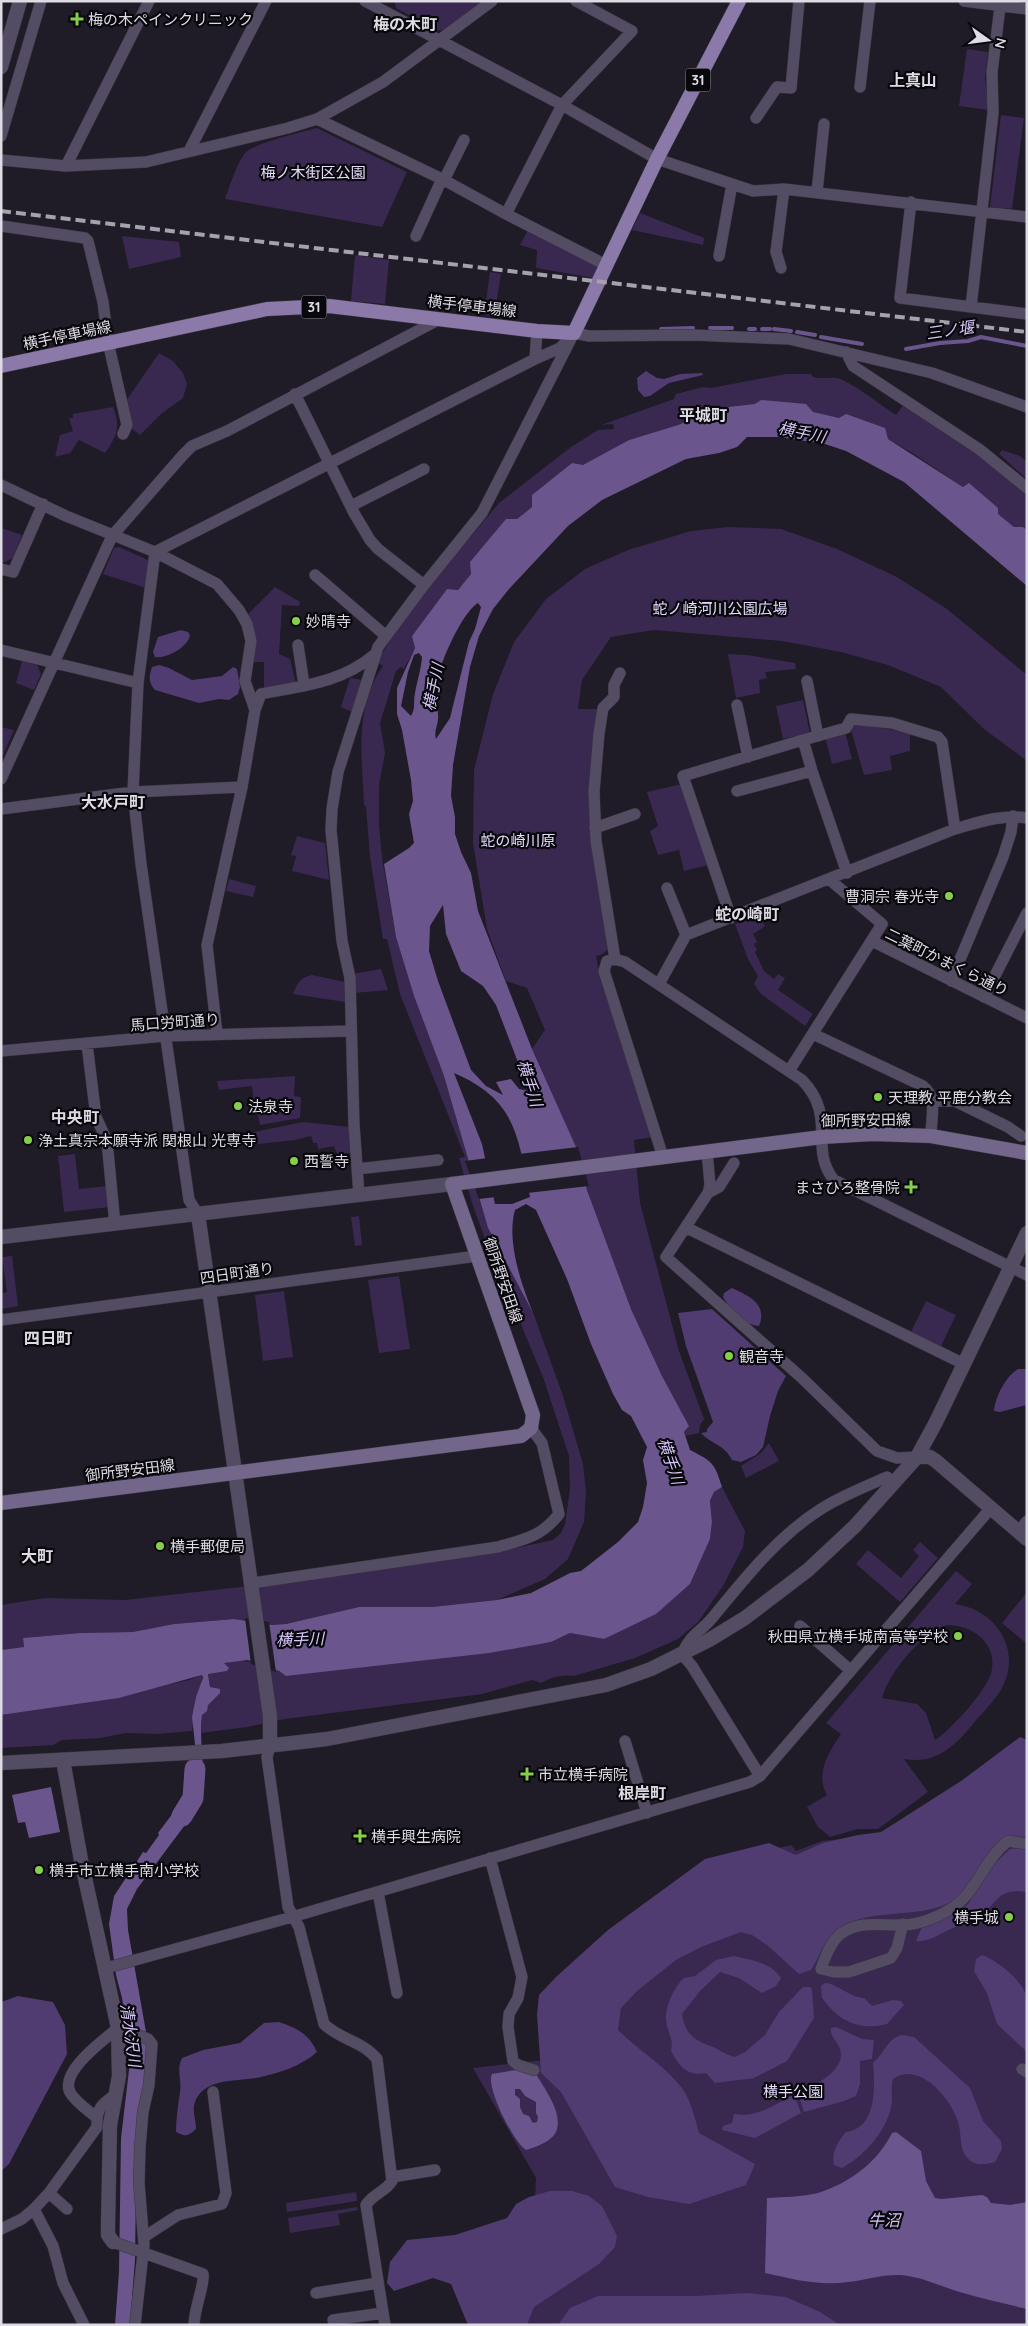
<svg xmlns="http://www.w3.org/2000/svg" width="1028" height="2326" font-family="Quicksand,'Noto Sans JP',sans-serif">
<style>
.green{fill:#392951;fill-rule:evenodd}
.forest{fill:#503c70}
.water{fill:#6a558c;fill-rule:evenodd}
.pier{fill:#1f1b27}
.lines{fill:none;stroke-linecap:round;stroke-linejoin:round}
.stream{stroke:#6a558c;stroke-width:4}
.river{stroke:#6a558c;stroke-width:21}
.minor-casing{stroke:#3a3641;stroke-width:12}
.tertiary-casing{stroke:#3a3641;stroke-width:15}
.secondary-casing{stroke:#3a3641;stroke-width:15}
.primary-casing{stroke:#3a3641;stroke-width:15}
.minor{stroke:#544c63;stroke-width:11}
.tertiary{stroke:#544c63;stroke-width:14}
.secondary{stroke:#73668b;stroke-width:14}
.primary{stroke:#8b79aa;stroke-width:14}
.rail{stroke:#a6a2ac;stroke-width:4;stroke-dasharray:10 5;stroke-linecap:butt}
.poi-dot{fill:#86cf4b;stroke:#08070c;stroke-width:2}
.labels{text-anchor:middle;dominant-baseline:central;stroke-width:4.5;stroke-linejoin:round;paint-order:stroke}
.shield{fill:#08070c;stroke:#9e9ba3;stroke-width:1}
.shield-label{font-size:14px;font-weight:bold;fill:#dedbe4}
.poi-label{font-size:15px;fill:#dedbe4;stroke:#08070c;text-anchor:start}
.park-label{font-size:15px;fill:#e6dbfd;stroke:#08070c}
.street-label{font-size:15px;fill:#dedbe4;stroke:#08070c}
.neighbourhood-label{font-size:16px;font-weight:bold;fill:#dedbe4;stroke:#08070c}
.water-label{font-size:16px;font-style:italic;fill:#d7c6f8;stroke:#08070c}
</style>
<rect width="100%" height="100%" fill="#1f1b27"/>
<path class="green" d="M394,1H484L446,31L436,30L396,8Z
M967,49L988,52L985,77L989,110L959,106Z
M1001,115L1024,118L1012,209L990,207Z
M317,128L407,172L382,227L225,199C229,188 238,160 246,152C256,143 302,132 317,128Z
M640,213L704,238L703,245L632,230Z
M528,230L600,265L594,278L536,268L537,250L520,245Z
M122,236L179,242L181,257L129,269Z
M355,255L389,260L385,304L351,301Z
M490,272L501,274L494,317L484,315Z
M159,353L173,361L183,373L187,384L183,398L161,414L140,435L131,428L126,401Z
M786,374H811L813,377C823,380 833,375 843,380C861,389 879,404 896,415L904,404L1027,488V530L1023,527H1014L963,487L914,454L888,439L840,419L813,412L755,404L718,408L678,425L629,440L583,466L572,463L533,495L532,507L517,519L458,590L447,589L412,636L415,648L404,669L401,667L396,671L380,723L385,753L379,785V824L382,858L396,937L414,996L444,1076L488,1228L534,1315L563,1396L583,1464L586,1492L584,1522L568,1559L545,1579L497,1600L432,1607H359L286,1624L272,1625L234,1619L174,1624L133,1632L80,1633L23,1638L24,1647L1,1650V1605L45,1598L125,1600L267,1584L496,1552L553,1540L561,1533L565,1524L570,1489L569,1456L543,1377L524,1332L508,1283L500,1280L472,1203L459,1158L465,1157L400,994L387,939H383L370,857L366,807L364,804C362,758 354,707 383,666L377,662L405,615L499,503L571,447L598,430L614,429L613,424L601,425L674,399L676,394L703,387L711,388Z
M113,407C121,428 117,435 105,453L79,440L70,453L55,457L60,435L73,431L69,418H73V414Z
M1002,450L1020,456L1027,462V479L999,454Z
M728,527L781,529L837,549L897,577L947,609L1027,675V761L984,729L941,687L888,665L841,652L782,641L654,630L611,637L582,680L578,709H598L592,763L608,949L603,954L596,956L600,978L653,1137L634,1140L640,1203L679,1351L704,1419L700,1425L699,1433L685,1436L684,1432L689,1426L662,1376L631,1309L587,1190L576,1148L532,1049L545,1030L527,988L506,981L487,929L473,843L474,770L493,694L514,642L546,599L585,569L628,550L691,531Z
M1,528L22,535L13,558L2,563Z
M119,547L148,560L150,564L146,588L103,574L114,548Z
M275,587L300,602L299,606L282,605L279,654L290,659L296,684L264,690V662H252L256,640L247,615Z
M728,654L747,655L795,663L796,669L765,672L767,678L759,680L760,693L736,698Z
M22,661L37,665L41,674L34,690L16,683Z
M350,678L363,680L352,712L341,707Z
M803,700L810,733L783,739L776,706Z
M854,723L910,733V751L890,756L892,770L864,775L851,730Z
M1,727L14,730L3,755H1Z
M845,732L852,759L832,764L825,737Z
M682,784L708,865L684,871L679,850L658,855L650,831L658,826L647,792Z
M297,836L325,843L329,880L292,871L296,856L291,855Z
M229,879L256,886L253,897L226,891Z
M758,914L765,926L753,934L757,942L754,944L757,950L755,952L764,971L774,979L778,974L785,978L778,990L813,1014L805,1026L761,994L754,984L758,976L748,959L735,924Z
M381,969L388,990L354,993L352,974Z
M312,975L345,982V1002L293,994C297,983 301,977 312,975Z
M295,1076L294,1096L301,1097L300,1118L260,1125L258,1115H255L252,1086L219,1090L217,1081Z
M303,1122L350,1127V1153L337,1154L334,1146L318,1149L317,1143H313L311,1136L295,1140L241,1146L239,1135Z
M75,1154L79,1189L108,1186L110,1207L64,1212L58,1156Z
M359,1216L362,1245L355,1246L351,1217Z
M12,1256L18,1306L1,1309V1293L7,1292L2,1257Z
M399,1276L410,1349L379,1353L368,1280Z
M284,1291L293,1357L263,1361L255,1295Z
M926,1301L956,1315L941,1346L911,1332Z
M769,1443L779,1461L746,1478L741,1466L761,1453Z
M722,1487L745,1531L743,1547L723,1586L698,1622L678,1639L635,1658L574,1676C563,1674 551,1677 541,1683L532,1680L482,1694L285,1719L247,1727L201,1733L202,1715L214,1688L210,1687L208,1673C215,1671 219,1665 225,1663C245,1658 269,1663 286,1676L551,1642L570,1633L604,1639L690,1584L710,1539L712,1522L710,1502L714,1492Z
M920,1542L938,1558L900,1602L856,1564L868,1550L901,1578L919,1556L913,1550Z
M956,1571L972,1584L955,1604C994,1609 1022,1648 1003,1686C997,1698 986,1709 977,1719C957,1744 938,1765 904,1759L928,1792L878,1829H858L830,1837L818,1827L807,1807L827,1795C815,1774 828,1753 841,1734L826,1723ZM947,1625C973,1625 999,1644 991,1673C986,1691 950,1731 935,1740L926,1713L917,1704L882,1698C889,1673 921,1633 947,1625Z
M1027,1592V1644L1002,1623Z
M202,1675V1684L196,1697L192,1731L157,1734L126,1733L100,1738L62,1740L53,1745L1,1748V1715L119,1698L156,1687L189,1680Z
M1027,1777V2325H527L532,2270L536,2178L473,2068L544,2060L715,1864L791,1845L796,1851L822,1841L882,1835Z
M356,2192L357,2201L287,2212L286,2203Z
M357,2207L358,2210L338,2214L340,2225L290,2233L288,2218Z"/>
<path class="forest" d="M646,371L657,378L664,379L680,374L702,373L703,375L669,383L650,396L644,397L638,390L637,378Z
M181,630L188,632L190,635C188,647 167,659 155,657L153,652L158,637Z
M159,665L169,668L192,680L222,676L233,667L237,669L240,687L238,694L229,700L219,699L199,703L155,690C148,683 149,676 152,667Z
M732,1288C749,1296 768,1304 759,1326C744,1325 731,1310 723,1297L724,1293Z
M712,1309L786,1376L778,1391L770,1416L763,1447L756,1455L741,1462L732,1460C724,1444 712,1445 701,1433L707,1432V1429L713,1422L686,1346L678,1313Z
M1018,1369H1027V1405L1000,1412L994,1411C995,1397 1006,1376 1018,1369Z
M1020,1737L1027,1740V1837L1007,1836C1002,1840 994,1845 990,1851C981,1866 973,1888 958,1898C922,1922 873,1905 838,1929C824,1938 820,1957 811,1970L799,1974L767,1945L752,1935L741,1932L701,1947L676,1960L637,1991L621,2008L618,2030C636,2048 659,2062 676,2081C690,2095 694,2115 699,2133L755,2164L746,2185L689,2204L648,2197L615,2187L561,2092L541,2073L537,2015L539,1995L556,1977L608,1930L705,1859L769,1843L796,1855L823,1843L858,1835L881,1832L961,1781Z
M1021,1848L1027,1851V1892C995,1887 997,1905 977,1920C972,1924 962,1925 955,1927C944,1931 929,1943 916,1941L922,1927C938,1921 956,1916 968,1904C972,1900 971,1895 974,1890C981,1874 998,1861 1010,1849Z
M982,1955C998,1961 1022,1980 1027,1997C1028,2010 1027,2038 1027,2052L997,2024L987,1993L974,1971L976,1959Z
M734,1956C751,1960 771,1962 781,1978L776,1986L762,1993L739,1978L720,1972L700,1991L682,2014C685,2034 695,2041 713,2047C720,2050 726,2055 735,2057L745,2052L765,2035L779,2012L803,1987H810L812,1990L814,2018L787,2061L754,2078L715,2083L706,2073C688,2077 679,2066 671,2051C674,2038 667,2032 666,2020C665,2006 674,1987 684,1978L695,1976L716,1960Z
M825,1983C836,1983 849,1997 864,1998L872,2006L893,2000L901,2001L904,2005L887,2024C858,2031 839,2021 822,1998L821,1986Z
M18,1996L53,2002L65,2025L67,2054L9,2164L1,2171V2002Z
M279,2022C297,2028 309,2034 317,2052C301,2066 282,2072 261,2077C240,2082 200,2076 194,2106C193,2114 196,2121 196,2129C189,2136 185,2137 176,2132C176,2118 178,2106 180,2092C182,2079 176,2070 182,2058L203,2050L240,2043L264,2023Z
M836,2027L862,2039L874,2040L872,2059L860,2061V2084L856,2096L844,2101L804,2112L798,2093C813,2086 847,2071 840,2049C837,2040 830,2037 831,2028Z
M903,2035L914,2037L970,2088L983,2121L1001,2141L1002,2149L995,2162C988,2164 979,2166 972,2162C957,2152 963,2133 957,2119C949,2096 918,2061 893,2079C891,2087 892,2093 892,2102C889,2128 865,2156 842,2168L834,2165C831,2153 838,2141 846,2132C877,2128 875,2087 873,2063C884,2054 888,2037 903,2035Z
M794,2095L801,2113L755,2138L722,2130L723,2126L732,2123L734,2114C758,2118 773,2105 794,2095Z
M550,2191H572L589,2196L602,2206L617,2236L615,2247L599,2264L534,2307L527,2325H468L451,2284L433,2278L394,2291L387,2283L390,2262L407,2240L455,2235L507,2218L516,2204L529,2197Z
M747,2293L786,2297L820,2312L840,2325H558L570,2308L598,2296H697Z"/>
<path class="water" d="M761,400L806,404L813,412L839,418L846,414L885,428L888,439L963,487L969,483L998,508V514L1014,527H1023L1027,530V586L904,482L846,451L825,444L779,437H747L737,447L719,453L686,459L602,500L568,526L509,589L493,609L479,636L470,667L453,765L451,796L455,817V834L461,852L471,873L478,911L532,1049L576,1147L587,1190L631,1309L662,1376L689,1426L684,1432L690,1450C713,1462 714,1462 722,1487L714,1492L710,1501L712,1522L710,1539L690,1584L656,1614L604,1639L570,1633L551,1642L489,1653L286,1676L279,1671L248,1660L224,1663L229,1668L227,1671L208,1674L210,1687L220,1689V1693L208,1705L207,1711L202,1715C198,1745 208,1775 200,1805L137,1889L127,1909L128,1930L146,2032L148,2060L136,2189L135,2260L130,2325H115L119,2272L121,2138L131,2053L122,1998L116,1975L109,1924L114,1896L143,1852L146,1853L159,1835L158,1833L191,1789L197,1790L199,1780L192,1717L196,1697L203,1678L202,1675L119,1698L1,1715V1650L24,1647L23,1638L80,1633L133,1632L174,1624L234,1619L272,1625L286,1624L359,1607H432L497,1600L531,1593L570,1573L581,1571L618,1542L638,1522L643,1507L647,1483L643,1460L647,1447L631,1416L622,1410L613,1394L591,1344L567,1279L536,1210L526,1204L515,1210C506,1241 522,1287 534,1315L488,1228L444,1076L414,996L396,937L384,864L409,848L414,843L409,814L413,801L411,780L402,730L397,714V688L415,648L412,636L447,589L458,590L471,574L470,562L506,519H517L532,507V495L572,463L583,465L629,440L678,425L718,408L755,404ZM478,603L481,607L475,629L469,642L450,718L436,739C434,732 437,727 438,720C439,709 435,699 436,689C436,670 462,612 478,603ZM419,653L422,657C421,670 417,681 415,693C413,702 416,708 411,716L401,706L408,672L414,655ZM443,905L446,934L461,971L483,986L496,1005L529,1091L519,1089L511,1079L496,1082L503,1095L486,1086L471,1070L438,981L429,951L430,926ZM454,1073C517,1100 518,1137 530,1197L512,1204H495L482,1144Z
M51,1787L60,1832L29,1838L25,1822L18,1823L12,1795Z
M516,2070L536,2074C544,2088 562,2111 557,2129C554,2141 536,2147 526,2150C514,2143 485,2086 492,2074ZM515,2089H520L525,2096L536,2102V2113L538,2117L537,2122L533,2123L529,2116L523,2114L520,2107V2099L515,2095Z
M896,2132L921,2151L926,2181L935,2198L942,2199L982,2195L987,2197L991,2203L1010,2205L1027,2202V2309C1006,2304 984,2299 963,2293C942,2287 923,2277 901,2275C883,2274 866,2280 848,2282C819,2286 792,2279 765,2273L767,2198C783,2197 802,2197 818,2193C849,2183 877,2163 892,2133Z"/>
<path class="pier" d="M578,1147L589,1186L527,1193L519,1154Z
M488,1158L496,1197L479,1199L465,1161Z
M245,1618L269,1622L276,1672L251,1664Z"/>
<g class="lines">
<path class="stream" d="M710,328H732
M661,329L693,328
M749,329H755
M762,329H770
M774,329L791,331
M797,332L815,335
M821,337L862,344
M906,349L940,343L968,341L981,337L1027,346"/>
<path class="river" d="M182,1816L193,1798L195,1769"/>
<g class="minor-casing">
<path id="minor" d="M365,1L562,105L657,159L753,191L784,189L1027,217
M964,1L1027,9
M860,87L870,1
M756,118L777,87L791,88L799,1
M317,119L444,180L506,214L606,265
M1,136L41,1
M189,151L266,1
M1,160L66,166L146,162L288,128L317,119L383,82L492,1
M66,166L149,1
M444,180L464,140
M817,192L824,124
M911,202L900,298L1027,314
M506,214L562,105L632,31L576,1
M1,226L85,238L88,241L103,302L108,342L127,425L123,434
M416,236L442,179
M719,256L732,184
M781,268L776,252L784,189
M971,307L993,113L992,72L1000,7
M574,333L589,336L693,335L789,339L932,373L1027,407
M846,352L853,366L979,449L1027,488
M535,359L560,348L568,340
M295,394L354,513L370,540L378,549L424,585
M1,485L66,516L155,552L217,584L239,610L247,624L251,641L245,681L255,710
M351,506L424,469
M155,552L138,683L133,792L141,864L189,1200L198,1214
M155,552L535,359L537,331
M1,569L13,572L43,504
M315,575L386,636
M298,645L304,685
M1,650L138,683
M807,681L818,736
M737,705L748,757
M803,740L846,728L851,719L892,723L938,737L942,742L955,829
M1,779L112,536L183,455L192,446L227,431L440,319
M737,791L812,771
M1,809L133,792L242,787
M595,828L635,814
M667,888L686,935
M731,918L683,776L803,740L812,771L847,873
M872,941L1027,1018
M615,959L596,841L594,792L599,733L603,708L614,697V685L620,673
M951,981L1003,857L1011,832L1013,816
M659,984L686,935L955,829C979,822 1002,814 1027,818
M984,997L1027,913
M217,1034L207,945L242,787L255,710L261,694C301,686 341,683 374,655
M813,1034L923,1086C938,1098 931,1117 931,1136
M87,1044L96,1117L107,1141L115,1225
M1,1051L165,1036L351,1031
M789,1071L882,924L830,880
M933,1101H955L1008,1127L1021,1136
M707,1151L710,1185L708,1193L666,1257L803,1379L877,1451L897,1458L917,1457
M663,1157L604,971L607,961L615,959L625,962L802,1080C838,1117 808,1148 834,1180L1027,1275
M357,1169L438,1160
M708,1193L719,1187L734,1163
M359,1195L354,1125L350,978L342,941L331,830L332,809L338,772L378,647L424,585L482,513L574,333
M687,1228L964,1364
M1,1320L477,1256
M1018,1532L1027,1521
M252,1583L498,1547C525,1539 541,1537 559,1514L542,1443L531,1428
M800,1626L850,1670
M625,1741L647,1813
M270,1746L267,1757L288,1907L299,1927L324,2024C340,2040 363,2041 377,2059L392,2181C385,2192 373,2194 366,2205L385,2325
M760,1776L692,1666L682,1654C691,1633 700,1633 713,1617C745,1578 778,1536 821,1509C841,1496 865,1487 887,1477
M490,1858L522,1977L518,1998L509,2014L508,2027L513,2061L518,2065L534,2070
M378,1892L397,1993
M903,1924L897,1948L891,1958L849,1972H834L821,1969C825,1957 831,1940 842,1933C863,1918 889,1928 913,1924C924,1922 939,1916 949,1910C976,1895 983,1860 1008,1841L1027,1844
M106,1968L292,1917L750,1782L760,1776L991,1508
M1022,2069L1027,2072
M97,2118C89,2111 77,2103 71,2094C57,2073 104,2040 118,2028L148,2039L152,2044L149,2085L143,2112L140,2147L139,2183L144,2245L135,2325
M392,2177L435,2170
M49,2193L67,2209
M34,2209L53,2246L63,2283L84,2325
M1,2229L22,2219L34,2209L49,2193L97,2127C96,2108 102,2104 116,2094
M144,2237L178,2215L222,2204L226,2193L213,2092
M113,2242L203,2274C205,2284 194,2309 194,2325
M316,2293L378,2283
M333,2320L383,2313"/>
</g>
<g class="tertiary-casing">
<path id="tertiary" d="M1,67L20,1
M198,1214L270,1716V1746
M1,1237L452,1184
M917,1457H930L936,1461L1027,1539
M63,1760L81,1860L118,2028L119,2076L110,2125L108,2225V2235L113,2242
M1,1763L222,1751L327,1739L606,1685L651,1669L709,1640L745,1618L808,1570L855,1526L917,1457L936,1422L1027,1233"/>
</g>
<g class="secondary-casing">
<path id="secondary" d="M1,1503L521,1436L531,1428L533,1415L452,1184L822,1137L873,1134L931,1136L1027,1153"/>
</g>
<g class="primary-casing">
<path id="primary" d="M1,366L267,309L329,306L537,331L574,333L657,159L739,1"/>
</g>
<use href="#minor" class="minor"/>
<use href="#tertiary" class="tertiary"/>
<use href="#secondary" class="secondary"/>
<use href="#primary" class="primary"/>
<path class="rail" d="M1,211L1027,332"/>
</g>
<g class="poi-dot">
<path d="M74.5 11.5h5v5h5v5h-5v5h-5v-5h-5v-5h5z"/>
<circle cx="296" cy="621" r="5"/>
<circle cx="949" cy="896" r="5"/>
<circle cx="878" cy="1097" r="5"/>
<circle cx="238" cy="1106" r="5"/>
<circle cx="28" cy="1140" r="5"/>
<circle cx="294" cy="1161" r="5"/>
<path d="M908.5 1179.5h5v5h5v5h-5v5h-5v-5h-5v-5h5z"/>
<circle cx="729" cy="1356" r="5"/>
<circle cx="160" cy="1546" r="5"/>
<circle cx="958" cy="1636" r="5"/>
<path d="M524.5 1766.5h5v5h5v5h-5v5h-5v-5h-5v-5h5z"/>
<path d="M357.5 1828.5h5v5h5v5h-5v5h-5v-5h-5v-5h5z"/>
<circle cx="39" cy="1870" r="5"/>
<circle cx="1009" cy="1917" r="5"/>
</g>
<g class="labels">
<g class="shield">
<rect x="685.5" y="68.5" width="25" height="23" rx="4"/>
<rect x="301.5" y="295.5" width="25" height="23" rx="4"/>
</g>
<g class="shield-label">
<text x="698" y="80">31</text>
<text x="314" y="307">31</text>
</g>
<g class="poi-label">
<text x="88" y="19">梅の木ペインクリニック</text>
<text x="306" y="621">妙晴寺</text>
<text x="939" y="896" text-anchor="end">曹洞宗 春光寺</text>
<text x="888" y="1097">天理教 平鹿分教会</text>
<text x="248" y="1106">法泉寺</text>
<text x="38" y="1140">浄土真宗本願寺派 関根山 光専寺</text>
<text x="304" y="1161">西誓寺</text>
<text x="900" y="1187" text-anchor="end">まさひろ整骨院</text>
<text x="739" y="1356">観音寺</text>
<text x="170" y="1546">横手郵便局</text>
<text x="948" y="1636" text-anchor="end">秋田県立横手城南高等学校</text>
<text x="538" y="1774">市立横手病院</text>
<text x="371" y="1836">横手興生病院</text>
<text x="49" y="1870">横手市立横手南小学校</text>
<text x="999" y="1917" text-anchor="end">横手城</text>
</g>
<g class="park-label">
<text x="313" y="172">梅ノ木街区公園</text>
<text x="720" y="608">蛇ノ崎河川公園広場</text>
<text x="518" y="840">蛇の崎川原</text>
<text x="793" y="2091">横手公園</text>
</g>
<g class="street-label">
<text transform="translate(472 306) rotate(7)">横手停車場線</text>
<text transform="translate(67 335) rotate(-12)">横手停車場線</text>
<text transform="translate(947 962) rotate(26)">二葉町かまくら通り</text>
<text transform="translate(175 1022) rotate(-4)">馬口労町通り</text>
<text transform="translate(866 1120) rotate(-1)">御所野安田線</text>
<text transform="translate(237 1273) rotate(-8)">四日町通り</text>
<text transform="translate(503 1280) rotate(71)">御所野安田線</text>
<text transform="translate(130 1470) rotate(-7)">御所野安田線</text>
</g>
<g class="neighbourhood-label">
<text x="405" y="24">梅の木町</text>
<text x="913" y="80">上真山</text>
<text x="703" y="415">平城町</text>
<text x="113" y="802">大水戸町</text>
<text x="747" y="914">蛇の崎町</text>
<text x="75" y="1117">中央町</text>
<text x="48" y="1338">四日町</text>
<text x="37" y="1556">大町</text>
<text x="642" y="1793">根岸町</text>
</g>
<g class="water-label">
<text transform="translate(950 330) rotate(-8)">三ノ堰</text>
<text transform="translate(802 432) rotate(12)">横手川</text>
<text transform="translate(433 687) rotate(-78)">横手川</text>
<text transform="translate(530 1083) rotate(72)">横手川</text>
<text transform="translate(671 1461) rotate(71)">横手川</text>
<text transform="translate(300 1639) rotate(-2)">横手川</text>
<text transform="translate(131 2035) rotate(82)">清水沢川</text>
<text x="884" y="2220">牛沼</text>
</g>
</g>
<rect width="1028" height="2326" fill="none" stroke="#dedbe4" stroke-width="5"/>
<g transform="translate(988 40) rotate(104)" stroke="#08070c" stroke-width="4" paint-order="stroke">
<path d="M0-4L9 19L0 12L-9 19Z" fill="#dedbe4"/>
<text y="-8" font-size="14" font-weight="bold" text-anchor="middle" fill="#dedbe4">N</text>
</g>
</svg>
